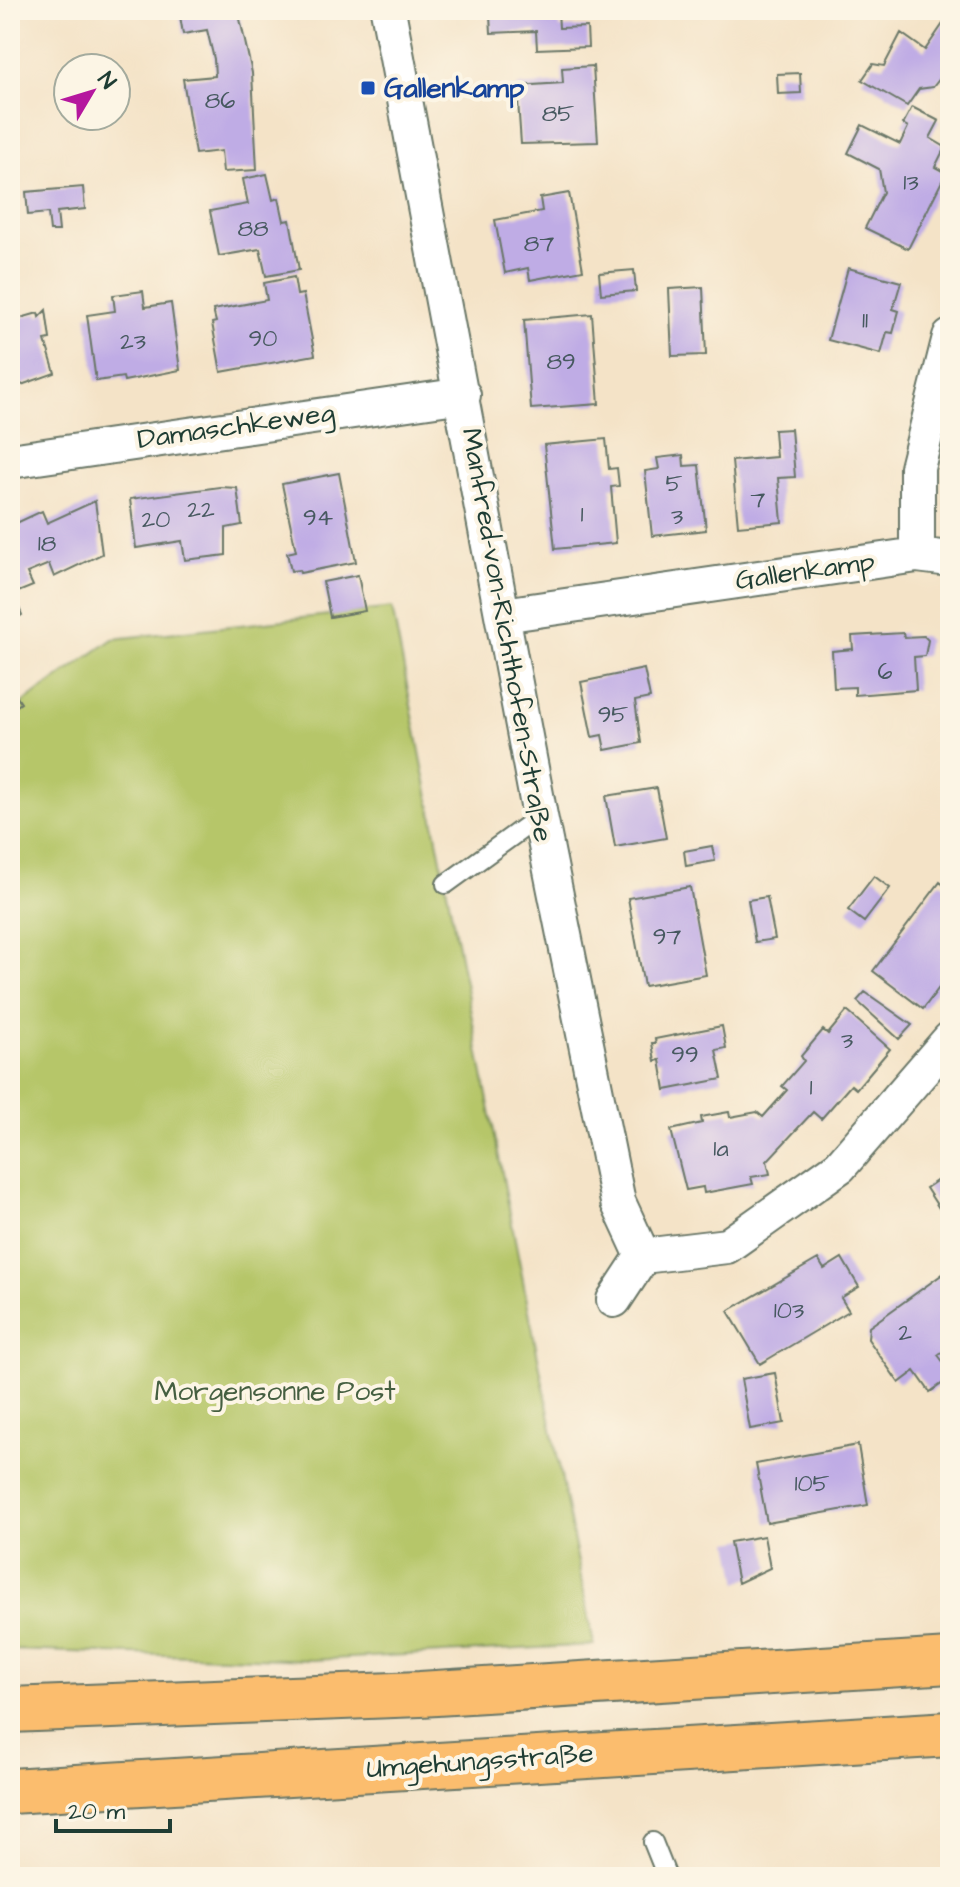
<svg xmlns="http://www.w3.org/2000/svg" width="960" height="1887" font-family="'Architects Daughter',sans-serif">
<style>
.green{fill:#b6c669;stroke:#6a824e;stroke-width:2}
.building{fill:#bface5}
.lines{fill:none;stroke-linecap:round;stroke-linejoin:round}
.lane-casing{stroke:#6a7767;stroke-width:22}
.street-casing{stroke:#6a7767;stroke-width:38}
.highway-casing{stroke:#6a7767;stroke-width:48}
.lane{stroke:#fff;stroke-width:18}
.street{stroke:#fff;stroke-width:34}
.highway{stroke:#fbbd6e;stroke-width:44}
.transit-dot{fill:#1a4fb4;stroke:#fcf5e5;stroke-width:3}
.labels{text-anchor:middle;dominant-baseline:central;stroke-width:8;stroke-linejoin:round;paint-order:stroke}
.number-label{font-size:24px;fill:#475960}
.transit-label{font-size:28px;font-weight:bold;fill:#164399;stroke:#fcf5e5;text-anchor:start}
.street-label{font-size:28px;fill:#1f3d34;stroke:#fcf5e5}
.park-label{font-size:28px;fill:#455f41;stroke:#fcf5e5}
</style>
<rect width="100%" height="100%" fill="#fcf5e5"/>
<filter id="ink" filterUnits="userSpaceOnUse"><feTurbulence type="fractalNoise" baseFrequency=".0125" numOctaves="2"/><feDisplacementMap in="SourceGraphic" scale="16" xChannelSelector="R" yChannelSelector="G"/><feConvolveMatrix kernelMatrix="1 2 1 2 8 2 1 2 1" color-interpolation-filters="sRGB"/></filter>
<filter id="wash" filterUnits="userSpaceOnUse"><feTurbulence type="fractalNoise" baseFrequency=".006" numOctaves="4" result="noise"/><feDisplacementMap in="SourceGraphic" scale="32" xChannelSelector="R" yChannelSelector="G"/><feGaussianBlur stdDeviation="1.8" result="paint"/><feColorMatrix in="noise" values="0 0 0 0 0 0 0 0 0 0 0 0 0 0 0 0 0 1.4 0 .05"/><feComposite in="paint" operator="in"/></filter>
<g filter="url(#wash)">
<rect width="100%" height="100%" fill="#f4e3c7"/>
<path class="green" d="M392,608L594,1645L313,1660L10,1650V712L113,639Z"/>
<g id="blocks">
<path class="building" d="M179,10H238L252,73L257,170L223,172L221,151L195,154L183,79L215,76L214,59L207,30L183,34Z
M485,10H558L559,28L587,27L588,47L537,49L536,31L491,33L490,15L485,16Z
M947,18L950,83L941,77L933,87L919,89L907,106L862,80L873,64L884,66L901,33L925,50Z
M593,66L598,142L521,144L517,86L563,83L562,68Z
M800,73L801,93L778,94L777,74Z
M912,107L939,121L930,138L945,147L935,167L946,173L908,249L865,228L883,192L879,169L848,153L862,125L900,144L908,127L903,124Z
M267,174L273,200L279,198L284,221L290,220L299,270L266,276L260,249L219,256L210,211L248,204L243,179Z
M83,187L85,209L57,212L59,231H50L48,213L28,215L26,192Z
M569,193L583,270L530,280L528,268L505,273L495,220L542,211L540,198Z
M848,268L901,282L893,309L899,311L893,333L887,332L881,354L828,340Z
M634,270L636,291L601,294L599,273Z
M294,277L297,295L303,294L315,355L221,372L212,323L216,322L213,310L267,300L264,283Z
M703,287L706,355L672,356L669,289Z
M143,291L145,307L171,303L180,370L124,381L123,377L96,381L87,315L115,311L113,295Z
M46,310L50,339L45,340L55,373L10,389V321L38,313L39,317Z
M592,314L599,404L531,409L524,320Z
M791,429L795,477L778,478L782,522L738,526L732,461L776,457L774,430Z
M606,439L609,469L617,468L619,486L611,487L616,543L555,549L544,445Z
M683,455L684,466L699,465L706,530L652,536L645,471L659,469L657,458Z
M339,473L356,562L300,573L299,570L291,571L287,553L296,551L282,484Z
M220,487L237,488L242,525L226,528V555L185,560L182,541L136,548L130,499Z
M95,501L102,554L54,577L49,564L27,573L33,586L13,594L22,615L10,623V526L42,511L47,523Z
M358,575L365,611L330,617L323,582Z
M903,633L904,637L924,636L928,640L925,656L914,657L916,690L855,695V687L834,688L832,651L853,649L852,636Z
M644,669L650,698L635,701L641,743L605,750L602,735L592,737L581,682Z
M10,687L21,703L10,711Z
M657,788L666,838L615,847L606,796Z
M712,846L715,861L686,866L684,851Z
M874,876L890,888L864,922L848,910Z
M940,882L950,890V973L923,1009L873,971Z
M690,887L706,975L644,986L628,898Z
M767,897L775,939L755,942L748,900Z
M865,992L912,1025L899,1039L857,1001Z
M847,1011L890,1049L856,1089L851,1085L821,1119L813,1112L767,1161L770,1174L751,1177L753,1184L704,1193L703,1187L686,1190L671,1130L702,1123L701,1117L729,1112L730,1117L757,1112L763,1117L787,1090L782,1086L804,1061L801,1056L823,1030L828,1034Z
M722,1026L726,1048L716,1050L722,1079L665,1090L660,1060L655,1061L652,1043H656L655,1039Z
M941,1178L950,1191V1225L926,1188Z
M842,1258L859,1287L841,1298L849,1311L760,1364L728,1311L818,1259L824,1269Z
M947,1271L950,1346L938,1355L950,1371V1378L930,1392L915,1371L899,1383L868,1339L869,1327Z
M775,1373L784,1423L750,1429L741,1379Z
M858,1445L868,1505L767,1523L756,1464Z
M764,1536L770,1568L738,1583L730,1542Z"/>
</g>
</g>
<g filter="url(#ink)">
<use href="#blocks" fill-opacity="0" stroke="#6a7767" stroke-width="2"/>
<g class="lines">
<g class="lane-casing">
<path id="lane" d="M446,884L540,816
M653,1842L667,1877"/>
</g>
<g class="street-casing">
<path id="street" d="M388,10L540,816L618,1202L643,1256
M10,461L463,395
M917,555V468L950,337
M503,615L917,555L950,559
M643,1256L727,1246L840,1166L950,1039
M614,1300L643,1256"/>
</g>
<g class="highway-casing">
<path id="highway" d="M10,1710L420,1694L950,1661
M10,1791L950,1734"/>
</g>
<use href="#lane" class="lane"/>
<use href="#street" class="street"/>
<use href="#highway" class="highway"/>
</g>
</g>
<rect class="transit-dot" x="360" y="80" width="16" height="16" rx="4"/>
<g class="labels">
<g class="number-label">
<text x="220" y="101">86</text>
<text x="558" y="114">85</text>
<text x="911" y="183">13</text>
<text x="253" y="229">88</text>
<text x="539" y="244">87</text>
<text x="865" y="321">11</text>
<text x="263" y="339">90</text>
<text x="133" y="342">23</text>
<text x="561" y="362">89</text>
<text x="674" y="484">5</text>
<text x="758" y="500">7</text>
<text x="201" y="510">22</text>
<text x="582" y="515">1</text>
<text x="677" y="517">3</text>
<text x="318" y="518">94</text>
<text x="156" y="520">20</text>
<text x="47" y="544">18</text>
<text x="885" y="672">6</text>
<text x="613" y="715">95</text>
<text x="667" y="937">97</text>
<text x="847" y="1041">3</text>
<text x="685" y="1055">99</text>
<text x="811" y="1088">1</text>
<text x="721" y="1149">1a</text>
<text x="789" y="1311">103</text>
<text x="905" y="1333">2</text>
<text x="812" y="1484">105</text>
</g>
<g class="transit-label">
<text x="384" y="88">Gallenkamp</text>
</g>
<g class="street-label">
<text transform="translate(236 426) rotate(-8)">Damaschkeweg</text>
<text transform="translate(805 571) rotate(-8)">Gallenkamp</text>
<text transform="translate(507 635) rotate(80)">Manfred-von-Richthofen-Straße</text>
<text transform="translate(480 1761) rotate(-4)">Umgehungsstraße</text>
</g>
<g class="park-label">
<text x="275" y="1391">Morgensonne Post</text>
</g>
</g>
<rect width="960" height="1887" fill="none" stroke="#fcf5e5" stroke-width="40"/>
<g transform="translate(92 92) rotate(52)"><circle r="38" fill="#fcf5e5" stroke="#a4ab9e" stroke-width="2"/>
<path d="M0-6L14 30L0 20L-14 30Z" fill="#b5179e"/>
<text y="-12" font-size="22" font-weight="bold" text-anchor="middle" fill="#1f3d34">N</text>
</g>
<path d="M56 1819v12h114v-12" fill="none" stroke="#1f3d34" stroke-width="4"/>
<text x="68" y="1819" font-size="24" fill="#1f3d34" stroke="#fcf5e5" stroke-width="6" paint-order="stroke">20 m</text>
</svg>
